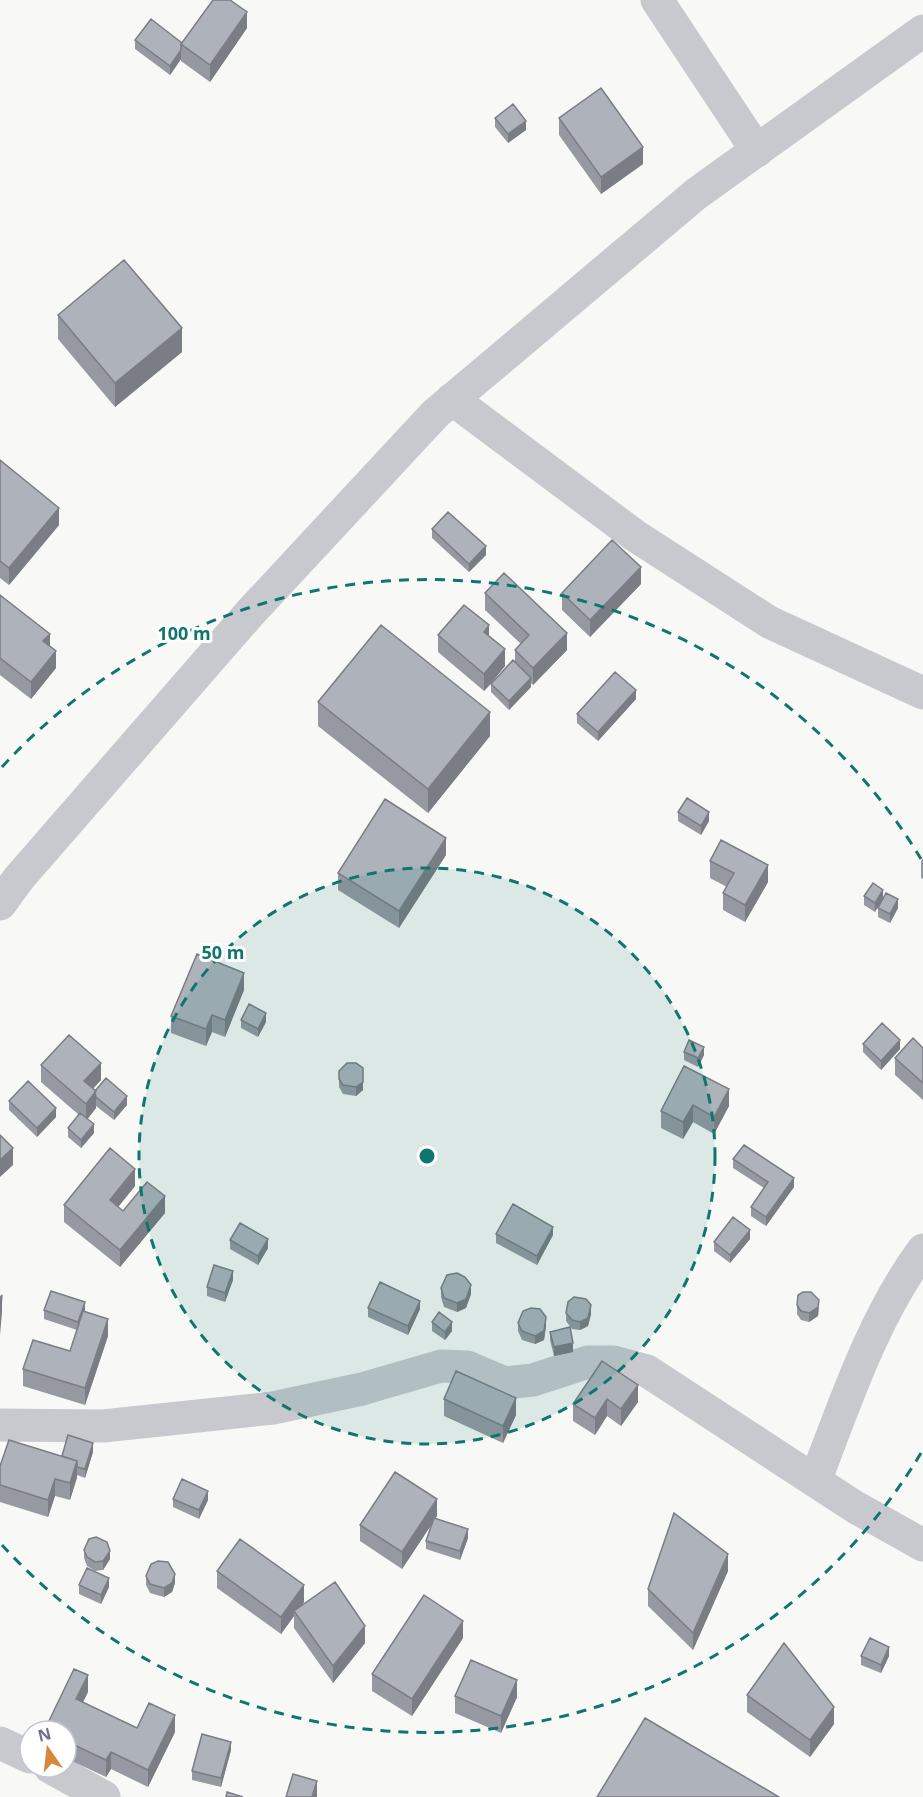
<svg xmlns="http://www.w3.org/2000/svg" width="923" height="1797" font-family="'Open Sans',sans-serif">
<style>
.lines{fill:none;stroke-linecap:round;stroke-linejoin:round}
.minor{stroke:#c8c9ce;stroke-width:33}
.wall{fill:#9699a1}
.shaded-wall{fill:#7a7d83}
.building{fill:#aeb2bb;stroke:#7a7d83;stroke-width:1.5}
.ring{fill:none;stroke:#0f766e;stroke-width:3;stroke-dasharray:10 8}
.centre{fill:#0f766e;stroke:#fff;stroke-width:3}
.ring-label{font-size:18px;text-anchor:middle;font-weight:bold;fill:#0f766e;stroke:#fff;stroke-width:6;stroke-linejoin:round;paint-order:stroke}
</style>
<rect width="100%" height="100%" fill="#f8f9f7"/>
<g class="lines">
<path class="minor" d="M657,0L757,151
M452,399L634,535L769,622L923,693
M0,904L19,878L249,614L435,414L696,194L923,31
M0,1425L103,1426L273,1408L362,1389L441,1366L467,1367L505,1383L533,1380L588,1362H613L647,1371L855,1507L923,1545
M815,1481C845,1403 873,1318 923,1250
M0,1743L30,1757
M50,1767L104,1797"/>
</g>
<path class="wall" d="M247,28L210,82L181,61V59L170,75L135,49V40L182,43Z
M495,118L526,130L508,143L495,127Z
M559,118L643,164L601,194L559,135Z
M58,315L182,352L115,407L58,339Z
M0,460L59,525L9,585L0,578Z
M432,529L486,555L469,572L432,538Z
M641,584L590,637L562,610V593Z
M485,593L567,650L533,685L531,683V687L509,710L491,692V684L484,691L438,652V635L489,636L505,666L493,681L515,663V650L521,644L485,610Z
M0,595L50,646L56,668L31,699L0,675Z
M636,699L598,741L577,723V714Z
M318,702L490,736L428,813L318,726Z
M678,812L709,821L701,835L678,821Z
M446,855L399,928L338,890V873Z
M923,858V879L921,878V861Z
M710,861L768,882L745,922L723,910V893L727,887L710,878Z
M883,890L875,912L864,905V896Z
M878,908H898L890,923L878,917Z
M244,990L225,1037L212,1032L206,1046L171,1033V1016Z
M241,1020L266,1022L258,1037L241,1028Z
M863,1044L900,1049L881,1070L863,1052Z
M923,1048V1100L895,1075V1058Z
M684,1052L704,1055L698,1067L684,1060Z
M41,1065L101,1080L93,1089L95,1091L127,1105L114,1120L96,1106V1108L87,1119L94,1133L81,1148L68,1137V1128L79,1115L41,1082Z
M684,1066L729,1106L714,1134L693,1122L683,1139L661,1128V1111Z
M363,1068V1090L356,1096L343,1094L339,1087V1079Z
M9,1101L56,1117L37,1137L9,1110Z
M733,1159L794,1187L766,1226L751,1216V1207L764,1188L733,1168Z
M135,1186L118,1207L123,1211L165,1213L120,1267L64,1222V1205Z
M496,1234L553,1235L537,1265L496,1243Z
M750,1239L730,1263L714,1251V1242Z
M230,1240L268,1248L258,1265L230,1249Z
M233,1280L225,1302L207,1296V1287Z
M441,1288L471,1294L466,1308L457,1312L444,1307L441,1297Z
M797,1305L819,1308L818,1316L809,1322L801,1320L797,1314Z
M368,1308L420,1309L408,1335L368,1317Z
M44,1310L85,1311L108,1336L85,1405L23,1386V1369L70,1351L77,1330L44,1319Z
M566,1313L591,1314L588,1326L580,1330L572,1329L566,1321Z
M432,1322L452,1331L445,1340L432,1331Z
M518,1323L546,1326L544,1340L535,1344L522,1340L518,1331Z
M550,1332L573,1352L554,1356L550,1340Z
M602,1361L638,1402L621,1426L607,1416L595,1435L573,1421V1404Z
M444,1399L516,1415L503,1443L444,1416Z
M93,1452L85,1478L77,1475L70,1500L55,1496L48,1517L0,1502V1466Z
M173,1499L208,1500L199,1519L173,1507Z
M437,1516L435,1518L468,1538L460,1560L426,1549V1541L432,1524L402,1569L360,1541V1525Z
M84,1550L110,1559L103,1570L95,1571L87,1566L84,1558Z
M217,1571L304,1602L302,1605L365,1643L333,1683L294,1628V1616L281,1634L217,1588Z
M728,1571L693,1650L648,1606V1589Z
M146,1576L175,1583L172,1592L164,1597L150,1593L146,1585Z
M79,1585L109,1587L101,1604L79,1594Z
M463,1638L412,1716L372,1691V1674Z
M861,1656H889L881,1673L861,1665Z
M88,1692L83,1702L137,1728L175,1732L148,1787L111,1769L106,1777L70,1760V1752L66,1750V1731H47V1725Z
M747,1695L834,1724L810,1757L747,1712Z
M455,1696L517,1697L501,1733L455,1713Z
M231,1750L221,1787L192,1780V1771Z"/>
<path class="shaded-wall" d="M247,12V28L210,82V65Z
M181,50V59L170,75V66Z
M526,121V130L508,143V134Z
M643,147V164L601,194V177Z
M182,328V352L115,407V383Z
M59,508V525L9,585V568Z
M486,546V555L469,572V564Z
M641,567V584L590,637V620Z
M489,625V642L484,632Z
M567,633V650L533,685V668Z
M50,634V651L43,641Z
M505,649V666L484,691V674Z
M56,651V668L31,699V682Z
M531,678V687L509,710V701Z
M636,690V699L598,741V732Z
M490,712V736L428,813V789Z
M709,812V821L701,835V826Z
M446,838V855L399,928V911Z
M768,865V882L745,922V905Z
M883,890V899L875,912V903Z
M898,899V908L890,923V914Z
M244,973V990L225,1037V1020Z
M266,1013V1022L258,1037V1029Z
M212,1015V1032L206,1046V1029Z
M900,1040V1049L881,1070V1061Z
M704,1047V1055L698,1067V1058Z
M101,1063V1080L84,1098V1081Z
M363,1082V1090L356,1096V1087Z
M729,1089V1106L714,1134V1117Z
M96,1091V1108L86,1121V1104Z
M127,1096V1105L114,1120V1112Z
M693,1105V1122L683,1139V1122Z
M56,1108V1117L37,1137V1128Z
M94,1124V1133L81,1148V1140Z
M13,1148V1165L0,1177V1160Z
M135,1169V1186L110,1217V1200Z
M794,1178V1187L766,1226V1217Z
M165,1196V1213L120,1267V1250Z
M553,1227V1235L537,1265V1256Z
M750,1230V1239L730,1263V1255Z
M268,1239V1248L258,1265V1256Z
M233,1271V1280L225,1302V1293Z
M471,1285V1294L466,1308L457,1312V1303Z
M2,1295V1312L0,1335V1318Z
M819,1300L818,1316L809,1322V1313Z
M420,1301V1309L408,1335V1326Z
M85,1302V1311L78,1330V1322Z
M591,1305V1314L588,1326L580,1330V1322Z
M546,1317V1326L544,1340L535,1344V1336Z
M108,1319V1336L85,1405V1388Z
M452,1322V1331L445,1340V1332Z
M573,1343V1352L554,1356V1347Z
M638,1385V1402L621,1426V1409Z
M516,1398V1415L503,1443V1426Z
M607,1399V1416L595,1435V1418Z
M93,1443V1452L85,1478V1469Z
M77,1461V1478L70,1500V1483Z
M55,1479V1496L48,1517V1500Z
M208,1491V1500L199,1519V1510Z
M437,1499V1516L402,1569V1552Z
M468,1529V1538L460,1560V1551Z
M110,1551V1559L103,1570V1561Z
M728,1554V1571L693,1650V1633Z
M175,1574V1583L172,1592L164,1597V1588Z
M109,1578V1587L101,1604V1595Z
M304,1585V1602L296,1613L294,1611V1616L281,1634V1617Z
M463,1621V1638L412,1716V1699Z
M365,1626V1643L333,1683V1666Z
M889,1647V1656L881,1673V1665Z
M88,1675V1692L76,1716V1699Z
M517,1680V1697L501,1733V1716Z
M834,1707V1724L810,1757V1740Z
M175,1715V1732L148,1787V1770Z
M231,1742V1750L221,1787V1778Z
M111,1752V1769L106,1777V1760Z
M317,1781V1797H312Z"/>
<path class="building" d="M213,0H230L247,12L210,65L181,44Z
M151,19L182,43L181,44V50L170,66L135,40Z
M601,88L643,147L601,177L559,118Z
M513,104L526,121L508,134L495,118Z
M124,260L182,328L115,383L58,315Z
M0,460L59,508L9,568L0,561Z
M448,512L486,546L469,564L432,529Z
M612,540L641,567L590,620L562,593Z
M504,573L567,633L533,668L515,650L529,635L485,593Z
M0,595L50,634L43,641L56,651L31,682L0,658Z
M464,605L489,625L484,632L505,649L484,674L438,635Z
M381,625L490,712L428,789L318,702Z
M513,660L531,678L509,701L491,684Z
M615,672L636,690L598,732L577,714Z
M687,798L709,812L701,826L678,812Z
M385,799L446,838L399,911L338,873Z
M721,840L768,865L745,905L723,893L734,873L710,861Z
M873,883L883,890L875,903L864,896Z
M886,893L898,899L890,914L878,908Z
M197,954L244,973L225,1020L212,1015L206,1029L171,1016Z
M249,1004L266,1013L258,1029L241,1020Z
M882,1023L900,1040L881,1061L863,1044Z
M69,1035L101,1063L84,1081L96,1091L86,1104L41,1065Z
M913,1038L923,1048V1083L895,1058Z
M689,1040L704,1047L698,1058L684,1052Z
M347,1063H356L363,1068V1082L356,1087L343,1085L339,1079V1071Z
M684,1066L729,1089L714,1117L693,1105L683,1122L661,1111Z
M106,1078L127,1096L114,1112L96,1097L95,1091Z
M28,1081L56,1108L37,1128L9,1101Z
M80,1113L94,1124L81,1140L68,1128Z
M0,1135L13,1148L0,1160Z
M744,1145L794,1178L766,1217L751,1207L768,1182L733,1159Z
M110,1148L135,1169L110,1200L123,1211L147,1182L165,1196L120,1250L64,1205Z
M513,1204L553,1227L537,1256L496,1234Z
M733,1217L750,1230L730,1255L714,1242Z
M240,1223L268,1239L258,1256L230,1240Z
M214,1265L233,1271L225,1293L207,1287Z
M457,1273L465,1277L471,1285L466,1299L457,1303L444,1298L441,1288L447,1275Z
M380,1282L420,1301L408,1326L368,1308Z
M51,1291L85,1302L78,1322L44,1310Z
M803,1292H811L819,1300L818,1307L809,1313L801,1311L797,1305L798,1295Z
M2,1295L0,1318V1298Z
M574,1297L586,1299L591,1305L588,1318L580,1322L572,1320L566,1313L568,1302Z
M531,1308L540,1309L546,1317L544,1331L535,1336L522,1331L518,1323L523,1311Z
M83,1311L108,1319L85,1388L23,1369L33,1340L70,1351Z
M439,1312L452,1322L445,1332L432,1322Z
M570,1327L573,1343L554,1347L550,1332Z
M602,1361L638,1385L621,1409L607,1399L595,1418L573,1404Z
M456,1371L516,1398L503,1426L444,1399Z
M68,1435L93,1443L85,1469L77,1467V1461L62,1456Z
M9,1440L77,1461L70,1483L55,1479L48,1500L0,1485V1466Z
M395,1472L437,1499L402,1552L360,1525Z
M182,1479L208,1491L199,1510L173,1499Z
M674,1513L728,1554L693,1633L648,1589Z
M434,1518L468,1529L460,1551L426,1541Z
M96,1537L107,1542L110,1551L103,1561L95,1562L87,1557L84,1550L89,1539Z
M240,1539L304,1585L281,1617L217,1571Z
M158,1561L168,1562L175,1574L172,1583L164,1588L150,1584L146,1576L151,1564Z
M87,1568L109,1578L101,1595L79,1585Z
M335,1582L365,1626L333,1666L294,1611Z
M424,1595L463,1621L412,1699L372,1674Z
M870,1638L889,1647L881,1665L861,1656Z
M784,1643L834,1707L810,1740L747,1695Z
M471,1660L517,1680L501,1716L455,1696Z
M74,1669L88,1675L76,1699L137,1728L149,1703L175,1715L148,1770L111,1752L106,1760L70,1743L73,1737L66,1733V1731H61L47,1725Z
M645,1718L779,1797H597Z
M202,1734L231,1742L221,1778L192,1771Z
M293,1774L317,1781L312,1797H286Z
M227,1792L243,1797H226Z"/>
<circle cx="427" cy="1156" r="288" fill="#0f766e" fill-opacity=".12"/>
<g class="ring">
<circle cx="427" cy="1156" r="288"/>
<path d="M921 1453A576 576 0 0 1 2 1545M2 767A576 576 0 0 1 921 859"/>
</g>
<circle cx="427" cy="1156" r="9" class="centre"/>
<g class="ring-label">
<text x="184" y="640">100 m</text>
<text x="223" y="959">50 m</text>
</g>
<g transform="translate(48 1749) rotate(346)"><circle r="28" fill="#ffffff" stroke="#c3c7cf" stroke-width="1.5"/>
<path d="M0-4.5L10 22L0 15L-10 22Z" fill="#d78838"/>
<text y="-9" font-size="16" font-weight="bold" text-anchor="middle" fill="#6a7286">N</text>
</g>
</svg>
